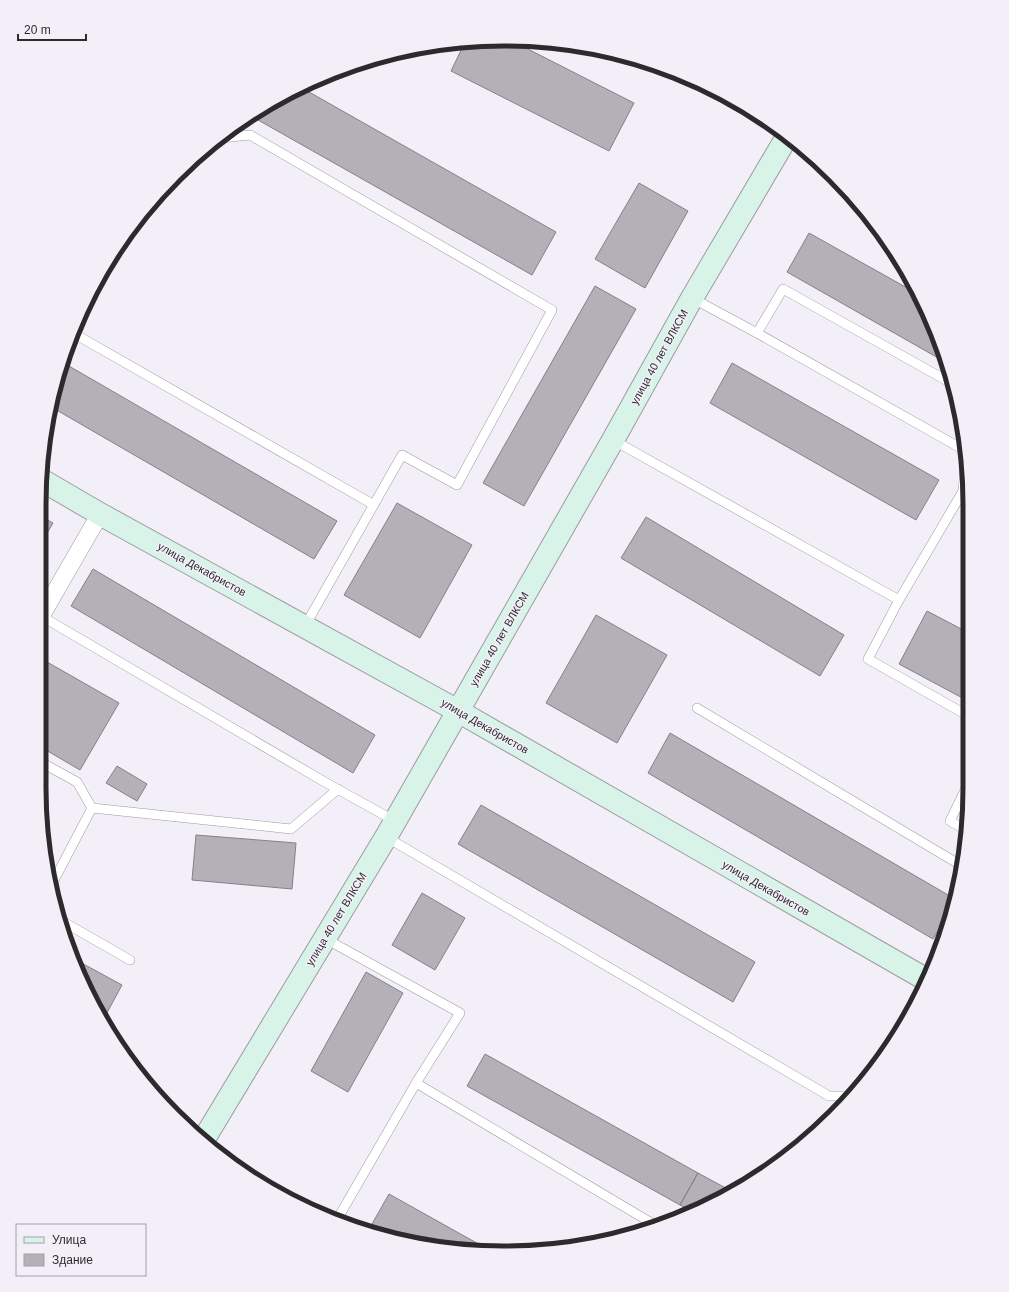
<svg xmlns="http://www.w3.org/2000/svg" width="1009" height="1292" font-family="Helvetica,sans-serif">
<style>
.building{fill:#b3b0b7;stroke:#838088}
.lines{fill:none;stroke-linecap:round;stroke-linejoin:round}
.service-casing{stroke:#9d9aa1;stroke-width:10}
.minor-casing{stroke:#9d9aa1;stroke-width:18}
.secondary-casing{stroke:#9d9aa1;stroke-width:24}
.service{stroke:#fff;stroke-width:9}
.minor{stroke:#fff;stroke-width:17}
.secondary{stroke:#d8f4e8;stroke-width:22}
.labels{text-anchor:middle;dominant-baseline:central;stroke-width:3;stroke-linejoin:round;paint-order:stroke}
.street-label{font-size:11px;fill:#2c2a2d;stroke:#f3eff8}
.rim{fill:none;stroke:#2c2a2d;stroke-width:5}
</style>
<rect width="100%" height="100%" fill="#f3eff8"/>
<path class="building" d="M512,41L634,103L609,151L451,71L465,42Z
M302,88L556,232L532,275L251,116L272,101Z
M639,183L688,211L645,288L595,259Z
M809,233L918,294L945,355L947,363L787,272Z
M595,286L636,309L524,506L483,483Z
M62,362L337,521L314,559L53,408Z
M732,363L939,480L916,520L710,403Z
M397,503L472,545L420,638L344,595Z
M40,516L53,523L40,545Z
M646,517L844,635L820,676L621,558Z
M93,569L375,735L353,773L71,606Z
M927,611L969,633L970,702L899,664Z
M596,615L667,655L617,743L546,703Z
M47,662L119,703L80,770L39,746V675Z
M670,733L955,899L953,905L933,939L648,773Z
M117,766L147,784L137,801L106,783Z
M481,805L755,962L733,1002L458,844Z
M196,835L296,843L292,889L192,880Z
M422,893L465,918L435,970L392,945Z
M76,960L122,985L102,1022L101,1020Z
M366,972L403,993L348,1092L311,1071Z
M485,1054L698,1173L680,1205L467,1086Z
M698,1173L733,1192L690,1210L680,1205Z
M389,1194L491,1251L384,1237L368,1231Z"/>
<g class="lines">
<g class="service-casing">
<path id="service" d="M220,138L250,135L552,310L457,485L402,455L305,626
M692,298L757,333L964,450
M73,333L374,505
M757,333L783,289L951,383
M613,440L899,600L868,659L970,717
M899,600L963,491L966,458
M41,616L323,781L395,821
M697,708L962,866
M39,761L77,782L92,808
M966,830L950,821L970,780
M386,837L829,1096H848
M52,884L92,808L291,829L338,789
M60,920L130,960
M324,938L460,1013L416,1083L655,1225
M338,1218L416,1083"/>
</g>
<g class="minor-casing">
<path id="minor" d="M40,618L100,514"/>
</g>
<g class="secondary-casing">
<path id="secondary" d="M40,479L100,514L458,711L927,980
M204,1139L386,837L613,440L692,298L788,135"/>
</g>
<use href="#service" class="service"/>
<use href="#minor" class="minor"/>
<use href="#secondary" class="secondary"/>
</g>
<g class="labels">
<g class="street-label">
<text transform="translate(659 357) rotate(-61)">улица 40 лет ВЛКСМ</text>
<text transform="translate(202 569) rotate(29)">улица Декабристов</text>
<text transform="translate(499 639) rotate(-60)">улица 40 лет ВЛКСМ</text>
<text transform="translate(485 726) rotate(30)">улица Декабристов</text>
<text transform="translate(766 888) rotate(30)">улица Декабристов</text>
<text transform="translate(336 919) rotate(-59)">улица 40 лет ВЛКСМ</text>
</g>
</g>
<path d="M0 0H1009V1292H0ZM504 46H505A458 458 0 0 1 963 504V788A458 458 0 0 1 505 1246H504A458 458 0 0 1 46 788V504A458 458 0 0 1 504 46Z" fill="#f3eff8" fill-rule="evenodd"/>
<path class="rim" d="M504 46H505A458 458 0 0 1 963 504V788A458 458 0 0 1 505 1246H504A458 458 0 0 1 46 788V504A458 458 0 0 1 504 46Z"/>
<rect x="16" y="1224" width="130" height="52" fill="#f3eff8" stroke="#a3a0a7"/>
<rect x="24" y="1237" width="20" height="6" fill="#d8f4e8" stroke="#a3a0a7"/>
<text x="52" y="1244" font-size="12" fill="#2c2a2d">Улица</text>
<rect x="24" y="1254" width="20" height="12" fill="#b3b0b7" stroke="#a3a0a7"/>
<text x="52" y="1264" font-size="12" fill="#2c2a2d">Здание</text>
<path d="M18 34v6h68v-6" fill="none" stroke="#2c2a2d" stroke-width="2"/>
<text x="24" y="34" font-size="12" fill="#2c2a2d" stroke="#f3eff8" stroke-width="3" paint-order="stroke">20 m</text>
</svg>
